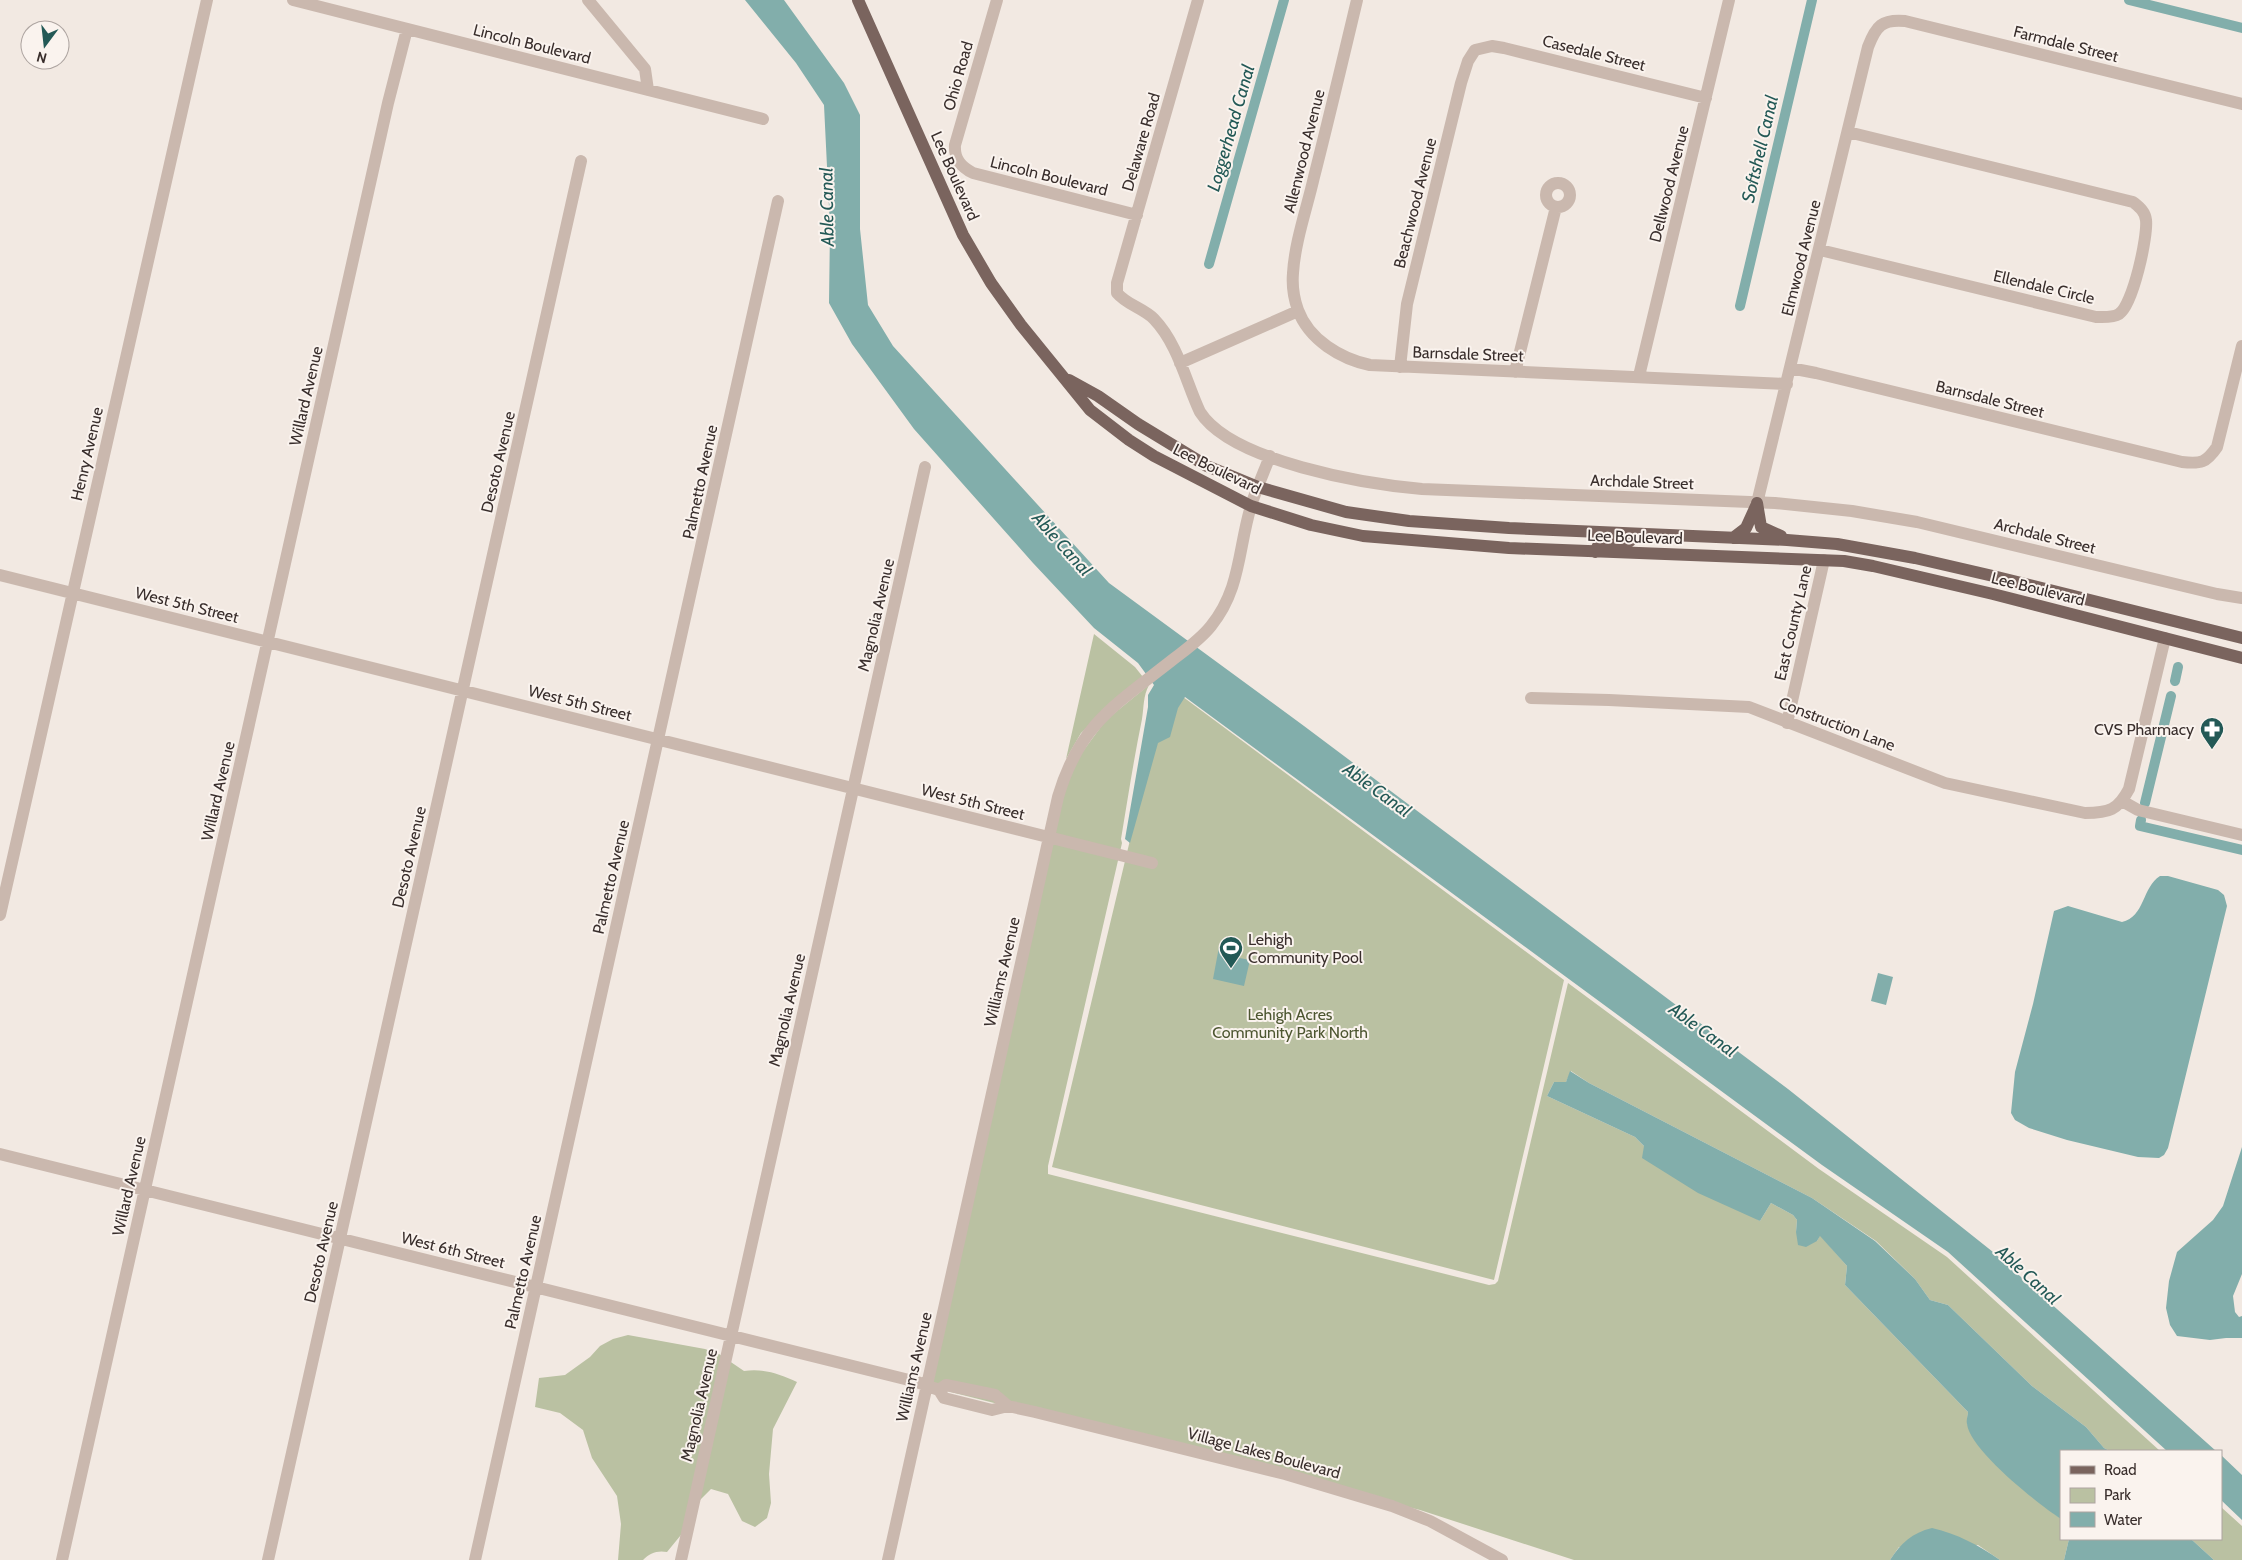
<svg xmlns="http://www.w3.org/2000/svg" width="2242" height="1560" font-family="Cabin,sans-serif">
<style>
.green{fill:#bac1a2}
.water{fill:#82aeab}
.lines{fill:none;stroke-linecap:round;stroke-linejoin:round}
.canal{stroke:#82aeab;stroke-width:10}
.minor{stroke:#cab8ae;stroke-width:12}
.major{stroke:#7a645e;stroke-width:12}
.labels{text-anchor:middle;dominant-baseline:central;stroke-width:4;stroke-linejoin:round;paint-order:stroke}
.street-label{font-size:16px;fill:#392e2c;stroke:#faf3ee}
.poi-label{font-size:16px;fill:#392e2c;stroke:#faf3ee;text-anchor:end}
.park-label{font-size:16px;fill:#4d5631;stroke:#faf3ee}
.water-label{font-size:18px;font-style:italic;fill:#235956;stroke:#faf3ee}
</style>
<rect width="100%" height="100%" fill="#f2e9e2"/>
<path class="green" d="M1094,634L1135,667L1143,677L1081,733L1066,759Z
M1149,685C1143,696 1144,707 1142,719C1134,758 1128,797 1121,839L1122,843L1048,1166V1174L1489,1285L1495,1284L1498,1281L1568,983L1819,1169L1947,1257L2160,1451H2110L2104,1448L2086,1427L2032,1386L1948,1305L1930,1300L1915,1279L1876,1241L1812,1198L1589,1083L1571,1071L1566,1082H1554L1547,1096L1635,1137L1644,1146L1760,1221L1771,1203L1793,1215L1797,1220L1796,1232L1817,1241L1820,1235L1847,1266L1845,1285L1968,1412L1967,1424L2017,1484L2061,1519V1539H2069L2064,1560H2000L1978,1545L1899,1547L1890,1560H1574L1420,1510L931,1387L1062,798L1075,762L1106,720Z
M1167,685L1564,980L1494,1280L1052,1167Z
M628,1335L705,1349L719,1354L744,1371C763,1368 780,1374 797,1382L773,1429L769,1474L771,1503L767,1518L755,1527L742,1521L728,1494L711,1489L699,1501L685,1530L667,1552C658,1550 649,1553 643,1560H618L621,1524L617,1496L592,1458L583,1430L560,1413L535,1407L539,1378L565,1375L590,1357L600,1346L613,1339Z
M2221,1507L2242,1526V1560H2214L2191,1539H2221Z"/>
<path class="water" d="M745,0H784L844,83L860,115V229L868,305L893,346L1109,583L1304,726L1788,1089L1993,1252L2216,1451H2167L1948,1252L1822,1165L1185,697L1178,708L1170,737L1158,743L1130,843L1125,839L1148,707V695L1154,685L1138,663L1094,628L1033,563L914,429L852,344L829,303L830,228L824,105L796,63Z
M2160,876H2168L2218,890L2224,895L2227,906L2168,1148L2164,1155L2159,1158L2138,1157L2067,1140L2029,1128L2015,1120L2011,1113L2015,1072L2033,1004L2054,911L2068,906L2122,922C2145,917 2142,887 2160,876Z
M1219,947L1230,949L1229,956L1250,960L1244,986L1213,979Z
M1878,973L1893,977L1886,1005L1871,1001Z
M1570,1071L1589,1083L1812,1198L1875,1241L1915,1279L1930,1300L1948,1305L2032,1386L2086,1427L2104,1448L2110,1451H2061V1519C2038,1504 1970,1450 1967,1424C1966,1420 1968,1415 1968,1412L1845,1285L1847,1266L1820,1236L1817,1241L1806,1247L1798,1245L1796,1232L1797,1220L1793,1215L1771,1203L1760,1221L1698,1193L1642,1158L1644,1146L1635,1137L1547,1096L1554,1082H1566Z
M2242,1147V1274L2233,1296L2235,1312L2239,1317L2242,1316V1338H2226L2210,1340L2177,1336L2170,1325L2166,1308L2169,1281L2177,1252L2213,1220L2223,1206Z
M2221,1455L2242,1475V1520L2221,1500Z
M1932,1528C1958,1534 1978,1545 2000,1560H1890C1901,1543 1912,1533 1932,1528Z
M2069,1539H2191L2214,1560H2064Z"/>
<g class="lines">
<path class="canal" d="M2129,0L2242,28
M1209,264L1284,0
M1740,306L1812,0
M2175,681L2178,667
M2145,803L2171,696
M2141,820L2140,826L2242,850"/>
<path class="minor" d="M293,0L763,119
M588,0L645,69L648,90
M997,0L955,145C954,159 961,167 973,173L1137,215
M1198,0L1117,283V293C1127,305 1143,308 1154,319C1178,344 1186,382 1200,412C1232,462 1366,484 1422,489L1775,503L1852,511L1917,522L2217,594L2242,598
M1357,0C1343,59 1329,118 1314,177C1307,208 1295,241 1293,273C1292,285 1294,299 1298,310C1309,340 1341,359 1370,365L1787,384
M1546 195a12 12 0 1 1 24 0a12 12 0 1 1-24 0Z
M1820,250L2096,317C2103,317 2113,318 2119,314C2133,305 2148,236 2146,220C2145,211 2139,207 2133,202L1848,132
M1180,363L1298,311
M1400,367L1407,304L1461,83L1468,61L1475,50L1492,46L1504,48L1706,98
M1790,368L1816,373L2182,462C2201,464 2206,463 2217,447L2242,346
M1515,372L1556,207
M1639,376L1729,0
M1757,503L1868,47C1876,26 1882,19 1905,21L2242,104
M0,575L1152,863
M1531,698L1609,700L1749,707L1945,783L2085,813C2109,813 2118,810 2129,789L2165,638
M1787,723L1824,560
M2122,801L2138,810L2242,835
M0,915L207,0
M0,1154L917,1382L939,1390L944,1398L992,1410L1008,1406L1035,1412L1285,1474L1392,1506L1430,1521L1502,1560
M939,1390L946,1385L995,1395L1008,1406
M62,1560L388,103L407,29
M268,1560L581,161
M475,1560L778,201
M681,1560L925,467
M888,1560L1058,797C1079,725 1115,705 1171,661C1185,650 1200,640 1211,626C1241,589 1238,549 1251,506C1256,489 1264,472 1270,456"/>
<path class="major" d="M858,0L963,235L991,283L1021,325L1090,410L1129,440L1154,456L1251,506L1311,525L1363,536L1509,548L1844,561L1873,566L1993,594L2242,658
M1069,380L1098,396L1138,424L1207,466L1258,487L1346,512L1409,521L1509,528L1787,540L1837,544L1915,558L1993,576L2242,638
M1757,503L1761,527L1781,536
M1733,538L1746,528L1756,506
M1595,552L1600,542L1630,541"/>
</g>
<defs>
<g id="pharmacy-pin" transform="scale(1.25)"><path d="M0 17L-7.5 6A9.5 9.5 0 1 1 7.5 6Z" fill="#235956" stroke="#faf3ee"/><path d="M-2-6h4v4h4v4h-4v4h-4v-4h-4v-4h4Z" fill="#fff"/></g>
<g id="stadium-pin" transform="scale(1.25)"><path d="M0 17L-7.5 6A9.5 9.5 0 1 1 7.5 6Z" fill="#235956" stroke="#faf3ee"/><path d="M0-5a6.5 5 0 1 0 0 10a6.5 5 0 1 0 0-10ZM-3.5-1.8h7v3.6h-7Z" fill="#fff"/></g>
</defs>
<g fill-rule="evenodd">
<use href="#pharmacy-pin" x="2212" y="729"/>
<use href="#stadium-pin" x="1231" y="948"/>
</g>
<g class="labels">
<g class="street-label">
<text transform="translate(532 44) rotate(14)">Lincoln Boulevard</text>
<text transform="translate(2066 44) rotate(14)">Farmdale Street</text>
<text transform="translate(1594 53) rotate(14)">Casedale Street</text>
<text transform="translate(958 76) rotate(-74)">Ohio Road</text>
<text transform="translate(1141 142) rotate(-74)">Delaware Road</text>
<text transform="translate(1304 151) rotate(-76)">Allenwood Avenue</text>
<text transform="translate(955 176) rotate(66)">Lee Boulevard</text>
<text transform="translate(1049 176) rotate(14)">Lincoln Boulevard</text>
<text transform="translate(1669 184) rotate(-76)">Dellwood Avenue</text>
<text transform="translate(1415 203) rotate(-76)">Beachwood Avenue</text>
<text transform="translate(1801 258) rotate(-76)">Elmwood Avenue</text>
<text transform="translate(2044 287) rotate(13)">Ellendale Circle</text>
<text transform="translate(1468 354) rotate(2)">Barnsdale Street</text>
<text transform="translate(306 396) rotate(-77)">Willard Avenue</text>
<text transform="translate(1990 399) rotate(14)">Barnsdale Street</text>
<text transform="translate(87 454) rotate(-77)">Henry Avenue</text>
<text transform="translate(498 462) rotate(-77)">Desoto Avenue</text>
<text transform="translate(1217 469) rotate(26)">Lee Boulevard</text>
<text transform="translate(700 482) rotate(-78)">Palmetto Avenue</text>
<text transform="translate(1642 482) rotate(2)">Archdale Street</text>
<text transform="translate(2045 536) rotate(14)">Archdale Street</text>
<text transform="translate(1635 537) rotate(2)">Lee Boulevard</text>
<text transform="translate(2038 589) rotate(14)">Lee Boulevard</text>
<text transform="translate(187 605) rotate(14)">West 5th Street</text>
<text transform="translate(876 615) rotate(-77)">Magnolia Avenue</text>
<text transform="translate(1793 623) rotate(-77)">East County Lane</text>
<text transform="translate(580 703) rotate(14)">West 5th Street</text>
<text transform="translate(1837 724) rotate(21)">Construction Lane</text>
<text transform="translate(218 791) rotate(-77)">Willard Avenue</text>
<text transform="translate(973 802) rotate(14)">West 5th Street</text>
<text transform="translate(409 857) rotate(-77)">Desoto Avenue</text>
<text transform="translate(611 877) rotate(-77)">Palmetto Avenue</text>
<text transform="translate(1002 972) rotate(-77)">Williams Avenue</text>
<text transform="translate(787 1010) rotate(-77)">Magnolia Avenue</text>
<text transform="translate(129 1186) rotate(-77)">Willard Avenue</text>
<text transform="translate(453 1250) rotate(14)">West 6th Street</text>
<text transform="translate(321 1252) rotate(-77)">Desoto Avenue</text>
<text transform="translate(523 1272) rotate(-77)">Palmetto Avenue</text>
<text transform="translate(914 1367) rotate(-77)">Williams Avenue</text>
<text transform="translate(699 1405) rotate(-77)">Magnolia Avenue</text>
<text transform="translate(1264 1453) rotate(15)">Village Lakes Boulevard</text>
</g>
<g class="poi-label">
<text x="2194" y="729">CVS Pharmacy</text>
<text x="1248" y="939" text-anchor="start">Lehigh<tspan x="1248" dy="18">Community Pool</tspan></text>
</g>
<g class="park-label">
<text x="1290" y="1014">Lehigh Acres<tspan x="1290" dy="18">Community Park North</tspan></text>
</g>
<g class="water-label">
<text transform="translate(1231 128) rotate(-74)">Loggerhead Canal</text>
<text transform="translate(1760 149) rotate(-77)">Softshell Canal</text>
<text transform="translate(827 207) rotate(-91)">Able Canal</text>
<text transform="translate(1062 544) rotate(48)">Able Canal</text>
<text transform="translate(1377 790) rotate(36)">Able Canal</text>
<text transform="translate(1703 1030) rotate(36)">Able Canal</text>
<text transform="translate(2028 1275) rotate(42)">Able Canal</text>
</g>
</g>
<rect x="2060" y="1450" width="162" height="90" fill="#faf3ee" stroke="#ada4a0"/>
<rect x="2070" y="1466" width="25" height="8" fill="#7a645e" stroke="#ada4a0"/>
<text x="2104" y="1475" font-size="15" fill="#392e2c">Road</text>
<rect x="2070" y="1488" width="25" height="15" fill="#bac1a2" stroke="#ada4a0"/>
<text x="2104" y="1500" font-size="15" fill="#392e2c">Park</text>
<rect x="2070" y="1512" width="25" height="15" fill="#82aeab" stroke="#ada4a0"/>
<text x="2104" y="1525" font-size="15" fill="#392e2c">Water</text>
<g transform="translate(45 45) rotate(195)"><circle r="24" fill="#faf3ee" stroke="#ada4a0"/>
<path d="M0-4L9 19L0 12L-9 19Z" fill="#235956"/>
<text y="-8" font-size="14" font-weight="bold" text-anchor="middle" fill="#392e2c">N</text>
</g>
</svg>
